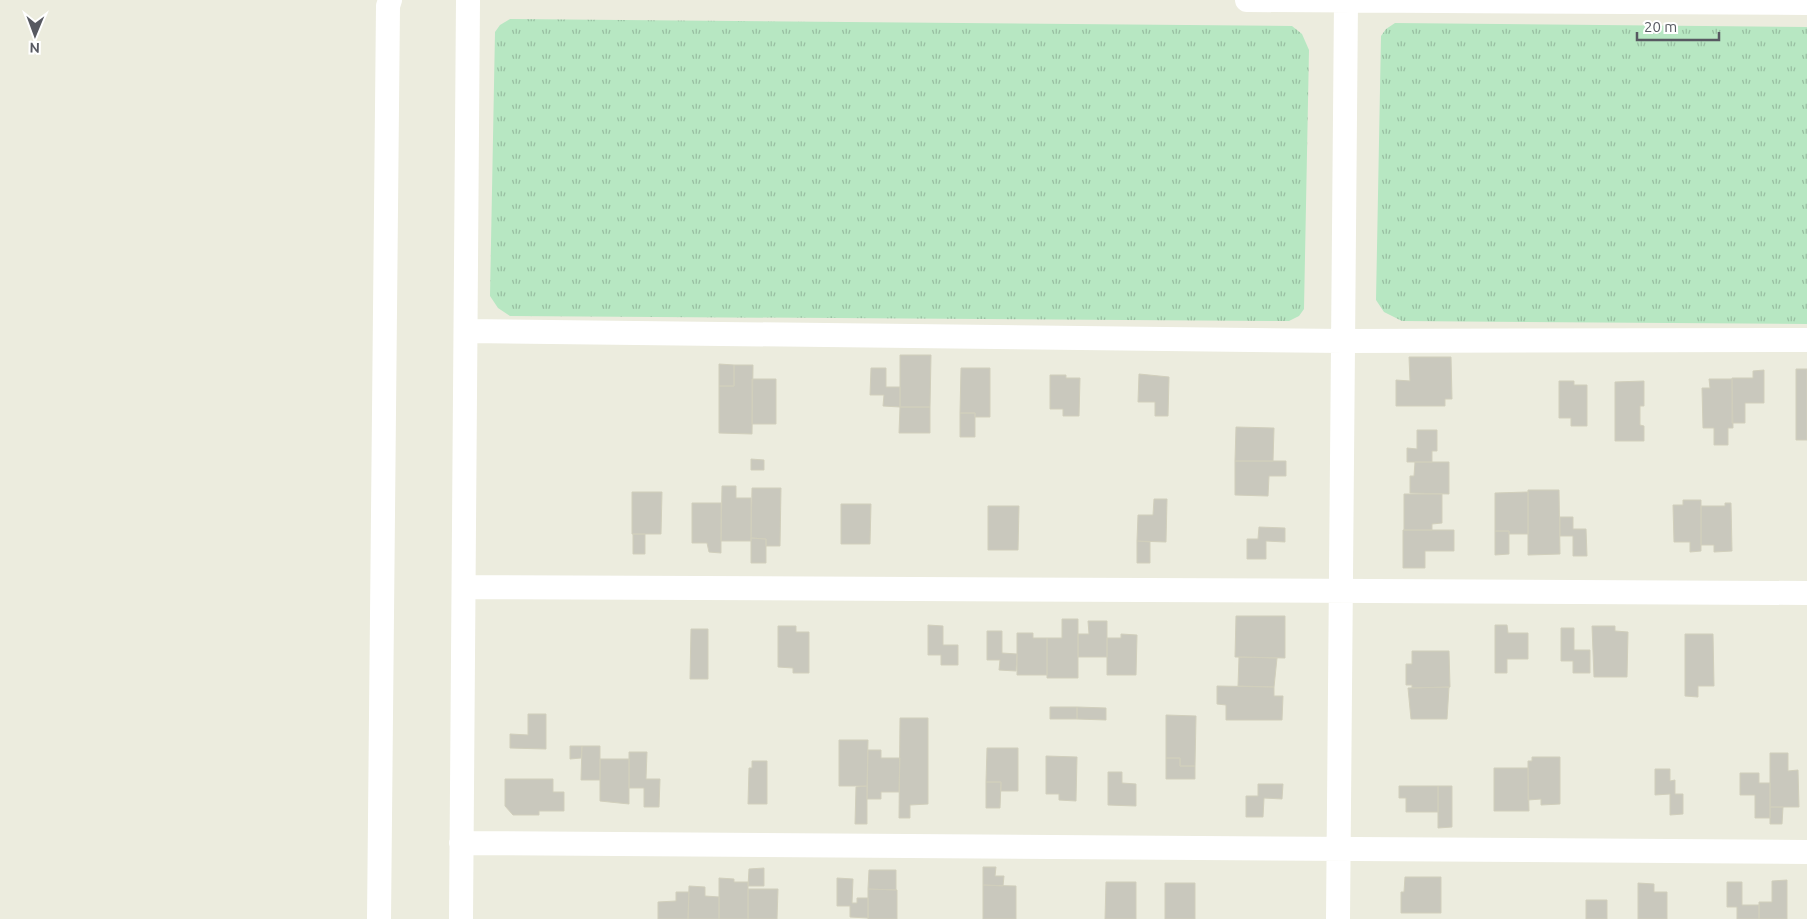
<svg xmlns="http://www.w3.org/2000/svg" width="1807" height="919" font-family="Ubuntu,sans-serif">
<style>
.grass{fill:url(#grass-tufts)}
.building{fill:#c9c8bd;stroke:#d1cfbc}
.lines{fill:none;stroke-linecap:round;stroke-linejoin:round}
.street{stroke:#fff;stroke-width:24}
</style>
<defs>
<pattern id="grass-tufts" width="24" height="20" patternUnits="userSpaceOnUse" patternTransform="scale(1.25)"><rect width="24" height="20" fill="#b7e7c2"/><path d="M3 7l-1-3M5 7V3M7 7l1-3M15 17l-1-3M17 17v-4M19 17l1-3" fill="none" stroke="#98bea1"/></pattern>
</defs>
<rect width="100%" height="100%" fill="#ececde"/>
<path class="grass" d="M510,19L1292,26L1302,34L1309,50L1304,309L1299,316L1289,321L510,316L498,308L490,296L495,32L500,25Z
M1395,23L1807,27V324L1402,321L1384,312L1376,300L1381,36L1386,29Z"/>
<path class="building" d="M900,355H931L930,407H900Z
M1409,357H1451L1452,399H1445V406H1396V380L1410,381Z
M719,364L734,365V386H719Z
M734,365H753L752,434L719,433V386H734Z
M871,368H886V387H900V407L883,406L884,395H870Z
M961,368H990V417H975V413H960Z
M1796,369H1807V440H1796Z
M1764,370V403H1745V423H1732V378H1753V371Z
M1139,374L1169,377L1168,416H1155V402H1138Z
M1050,375H1066V378H1080L1079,416H1063V409H1050Z
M752,379H776V424H752Z
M1709,379H1732L1733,428H1728V445H1714V428H1703L1702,388H1710Z
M1559,381H1574V385H1587V426H1571V418H1559Z
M1644,381V406H1640V425L1644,426V441H1615V382Z
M900,407H930V433H899Z
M960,413H975V437H960Z
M1236,427L1274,428L1273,461H1235Z
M1417,430H1437V451H1432V462H1407V448L1417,449Z
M751,459L764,460V470H751Z
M1235,461H1286V476H1269L1268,496L1235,495Z
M1415,462H1449V494L1410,493V476H1414Z
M722,486H736V498H751V541H721Z
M752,488H781L780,546H766V539L751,538Z
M1528,490H1559L1560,554L1528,555Z
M632,492H662L661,534H632Z
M1528,492V534H1509V531H1495V493Z
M1404,494H1442V523L1432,524V530H1404Z
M1154,499H1167L1166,542L1137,541L1138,515H1153Z
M1683,500H1701V551L1690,552V542H1674L1673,505H1683Z
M692,503H721V553L709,552L707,543H692Z
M1725,503H1731L1732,551L1714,552V545H1701V506H1725Z
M841,504H871L870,544H841Z
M988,506H1019L1018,550H988Z
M1560,517H1573V529H1586L1587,556H1573V536H1560Z
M1259,527L1285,528V542L1266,541V559H1247V539H1258Z
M1403,530H1454V551H1425V568H1403Z
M1495,531H1509V554L1495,555Z
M633,534H645V554H633Z
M751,538L766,539V563H751Z
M1137,541L1150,542V563H1137Z
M1236,616H1285V658L1235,657Z
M1062,619H1078V678H1047V638H1062Z
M1088,621H1107V657H1078V634H1089Z
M928,625L943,626V645H958V665H941V655H928Z
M1495,625H1507L1508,633H1528V659H1507V673H1495Z
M778,626H796V632H809V673H793V668L778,667Z
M1592,626H1615V631L1628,632L1627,677H1594Z
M1561,628H1574V650H1590V673H1573V661H1561Z
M691,629H708V679H690Z
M987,631H1002V653L1017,654L1016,671L999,670L1000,660H987Z
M1017,633H1033V638H1047V675H1017Z
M1121,634L1137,635L1136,675H1107V638H1121Z
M1685,634H1713L1714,686H1698V697L1685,696Z
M1412,651H1449L1450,687L1412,688V685H1406V664H1412Z
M1239,657L1277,658L1274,687L1238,686Z
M1217,686L1274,687V696H1283L1282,720H1226V705L1217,704Z
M1449,687L1447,719H1411L1408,688Z
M1050,707H1077V719H1050Z
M1077,707L1106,708V720L1077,719Z
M528,714H546V749L510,748V734L528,735Z
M1166,715L1196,716L1195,766H1180V758H1166Z
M900,718H928V804L910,805V818H899Z
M839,740H868L867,786H839Z
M570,746H582L581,758L570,759Z
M582,746H600V780H581Z
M987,748H1018V791H1001V782H986Z
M868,750H881V758H900L899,792H881V799H867Z
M629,752H647L646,779H660L659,807H644V788H629Z
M1770,753H1788V771L1798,770L1799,807H1770Z
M1046,756L1077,757L1076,801L1059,800V794H1046Z
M1532,757H1560V804L1541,805V799L1528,800V761H1532Z
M1166,758H1180V766H1195V779H1166Z
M600,759H629V804L600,801Z
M752,761H767V804H748L749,768H752Z
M1494,768H1528L1529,811H1494Z
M1655,769H1670V781L1675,780V794H1683V814L1670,815V794L1655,795Z
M1108,772H1122V783L1136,784V806L1108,805Z
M1740,773H1759V783H1770V818H1755V795H1740Z
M505,779H553V792H564V811H539V815H513L505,806Z
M986,782H1001L1000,808H986Z
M1258,784H1283L1282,799L1264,798L1263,817H1246V796H1258Z
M867,786V824H855L856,787Z
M1399,786H1438V812H1406V798H1399Z
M1438,786H1452V827L1438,828Z
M1770,807H1783L1782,824H1770Z
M983,867H996L995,876H1004L1003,886L983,885Z
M764,868V886H748L749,869Z
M869,870H896V890L868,889Z
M1405,877H1441V913H1401V892H1404Z
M719,878L734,879V882H748V919H719Z
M837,878L853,879L852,903H857V898H868V918L850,917V906H837Z
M1787,880V919H1759V902H1772V881Z
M1106,882H1136V919H1105Z
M1727,882H1742V905H1759V919H1737V907H1727Z
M1165,883H1195V919H1165Z
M1638,883L1654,884V892H1667V919H1638Z
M983,885L1016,886V919H983Z
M689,886L705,887V896L719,897V919H688Z
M748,889H778L777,919H748Z
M868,889L897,890V919H868Z
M676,892H689L688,919H658V902L676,901Z
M1586,900H1607V919H1586Z"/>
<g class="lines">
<path class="street" d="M1247,0L1807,3
M466,331L1344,341L1807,340
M464,587L1807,593
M461,843L1807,852
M379,919L388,6L390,0
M461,919L468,0
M1338,919L1346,1"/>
</g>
<g transform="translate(35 35) rotate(181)" stroke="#ffffff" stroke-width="4" paint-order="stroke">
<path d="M0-4L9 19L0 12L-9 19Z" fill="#575961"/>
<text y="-8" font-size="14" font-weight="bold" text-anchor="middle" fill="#575961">N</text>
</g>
<path d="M1637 32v8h82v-8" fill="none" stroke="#575961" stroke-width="2.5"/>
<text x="1644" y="32" font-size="15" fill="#575961" stroke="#ffffff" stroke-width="4" paint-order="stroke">20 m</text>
</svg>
